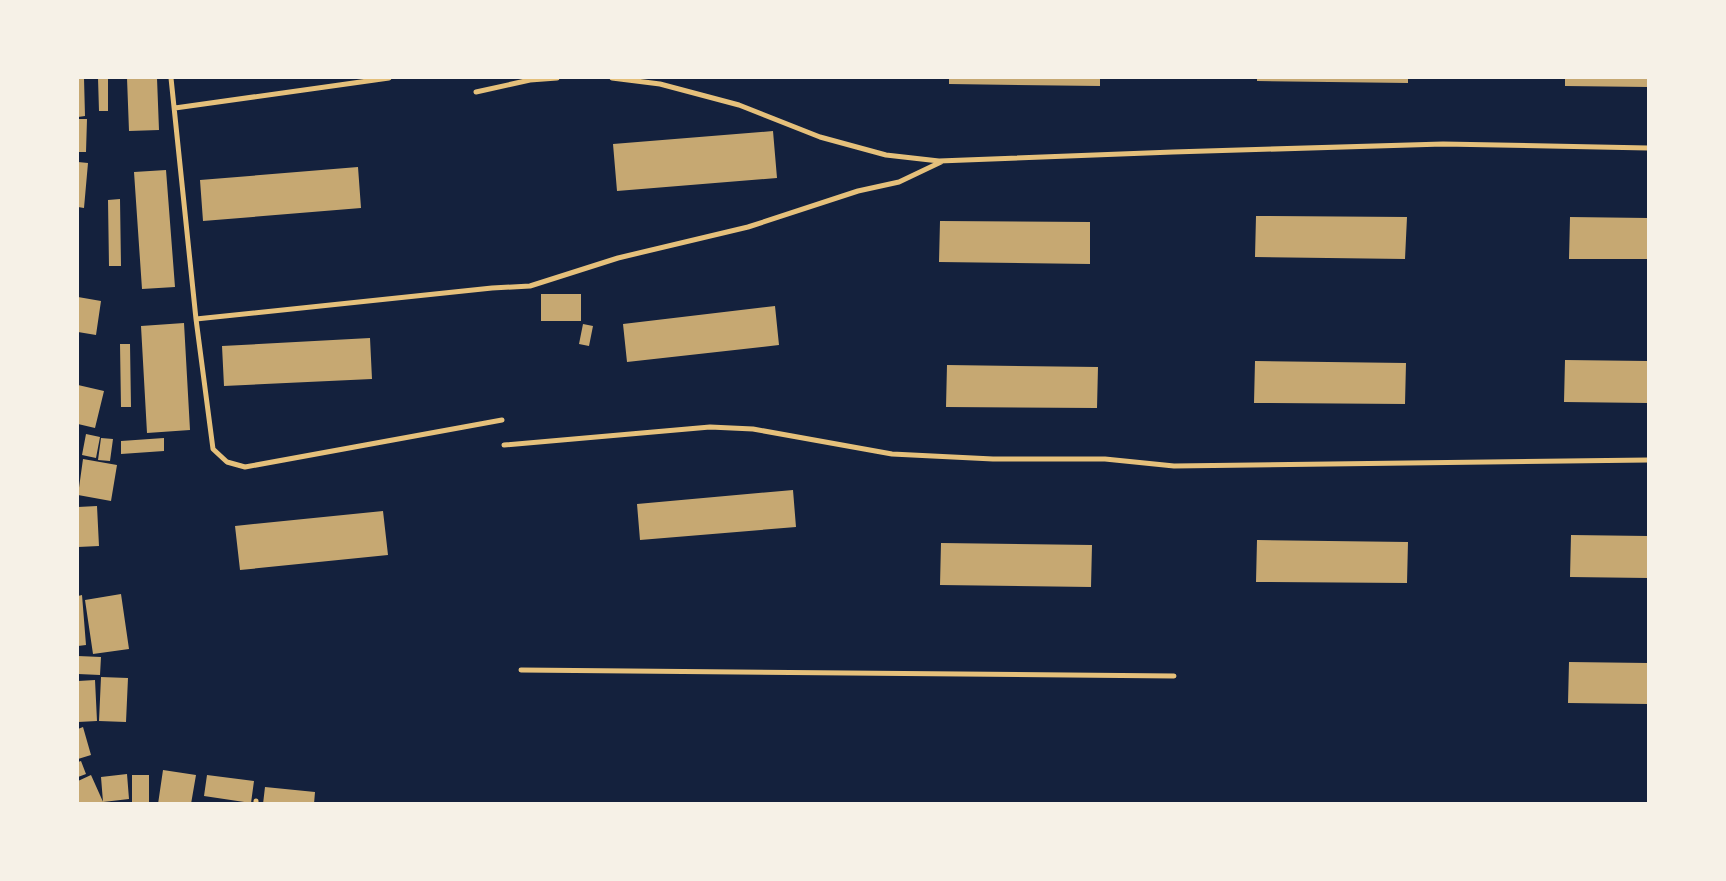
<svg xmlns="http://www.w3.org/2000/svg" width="1726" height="881" font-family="Figtree,sans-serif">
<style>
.building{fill:#c6a872}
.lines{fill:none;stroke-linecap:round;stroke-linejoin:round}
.minor{stroke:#e5c07b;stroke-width:5}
</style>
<rect width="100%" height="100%" fill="#14213d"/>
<path class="building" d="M78,78H84L85,116L78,117Z
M98,78H108V111H99Z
M127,78H157L159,130L129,131Z
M949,78H1100V86L949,84Z
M1257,78H1408V83L1257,81Z
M1565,78H1648V87L1565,86Z
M78,119H87L86,152H78Z
M773,131L777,178L617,191L613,144Z
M78,162L88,163L84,208L78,207Z
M358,167L361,208L203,221L200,180Z
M166,170L175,287L142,289L134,172Z
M120,199L121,266H109L108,200Z
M1256,216L1407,217L1405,259L1255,257Z
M1570,217L1648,218V259H1569Z
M940,221L1090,222V264L939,262Z
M541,294H581V321H541Z
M78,297L101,301L96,335L78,332Z
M775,306L779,345L627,362L623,324Z
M184,323L190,430L147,433L141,326Z
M583,324L593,326L589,346L579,344Z
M370,338L372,379L224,386L222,346Z
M120,344H130L131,407H121Z
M1565,360L1648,361V403L1564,402Z
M1255,361L1406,363L1405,404L1254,403Z
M947,365L1098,367L1097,408L946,407Z
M78,385L104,391L95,428L78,424Z
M86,434L100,437L96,458L82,455Z
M101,438L113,439L110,461L98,460Z
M164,438V451L121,454V441Z
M83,459L117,465L111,501L78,495Z
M793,490L796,527L640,540L637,504Z
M97,506L99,546L78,547V507Z
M383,511L388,555L240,570L235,526Z
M1571,535L1648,536V578L1570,577Z
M1257,540L1408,542L1407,583L1256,582Z
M941,543L1092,545L1091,587L940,585Z
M121,594L129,649L93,654L85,600Z
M82,595L86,645L78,646V596Z
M78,656L101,657L100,675L78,674Z
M1569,662L1648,663V704L1568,703Z
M101,677L128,678L126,722L99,721Z
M95,680L97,721L78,722V681Z
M83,727L91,755L78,759V729Z
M81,761L86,774L78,777V762Z
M163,770L196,775L191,804H158Z
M127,774L129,799L103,802L101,777Z
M91,775L104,804H78V781Z
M132,775H149V804H132Z
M207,775L254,781L251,803L204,796Z
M265,787L315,792L314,804H263Z"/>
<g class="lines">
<path class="minor" d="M171,78L196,319L213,449L227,462L245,467L502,420
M612,78L660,84L739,105L820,137L886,155L939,161L1173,152L1443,144L1648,148
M476,92L530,80L557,78
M175,108L389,78
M196,319L492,288L530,286L618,258L748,227L858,191L899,182L941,162
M504,445L710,427L753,429L892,454L993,459H1105L1174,466L1648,460
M521,670L1174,676
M256,804V801"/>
</g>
<rect width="1726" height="881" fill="none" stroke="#f6f1e7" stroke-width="158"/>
</svg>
